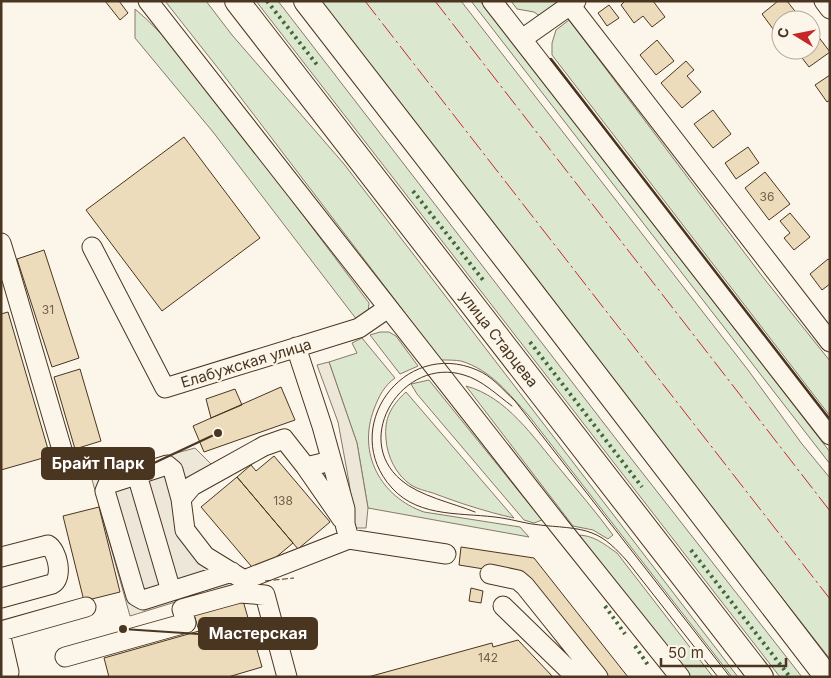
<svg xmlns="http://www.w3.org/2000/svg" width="831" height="678" font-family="Inter,sans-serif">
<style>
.green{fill:#dce7d0;stroke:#887966}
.parking{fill:#ede7d9;stroke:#887966}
.building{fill:#ecdcbc;stroke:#4a3520}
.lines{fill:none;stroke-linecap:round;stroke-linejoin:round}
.minor-casing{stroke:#4a3520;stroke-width:21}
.major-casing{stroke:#4a3520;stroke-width:26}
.minor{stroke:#fbf6e9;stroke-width:19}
.major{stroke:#fbf6e9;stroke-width:24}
.tram{stroke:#4a3520;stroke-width:1}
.hedge{stroke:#436837;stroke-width:4;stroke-dasharray:2.5 4;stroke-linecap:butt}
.fence{stroke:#4a3520;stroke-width:1;stroke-dasharray:6 2.5;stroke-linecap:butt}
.wall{stroke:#4a3520;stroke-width:2.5}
.power{stroke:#c62828;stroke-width:1;stroke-dasharray:18 4 2.5 4;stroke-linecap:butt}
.labels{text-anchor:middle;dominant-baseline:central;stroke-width:4;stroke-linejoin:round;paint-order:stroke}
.number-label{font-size:12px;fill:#725f47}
.street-label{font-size:15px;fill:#4a3520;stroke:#fbf6e9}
.leader{fill:none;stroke:#4a3520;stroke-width:2}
.callout-dot{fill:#4a3520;stroke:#fbf6e9;stroke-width:2}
.callout{fill:#4a3520;stroke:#4a3520;stroke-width:2}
.callout-label{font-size:16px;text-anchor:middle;font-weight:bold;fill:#fff}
</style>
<rect width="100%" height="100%" fill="#fbf6e9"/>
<path class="green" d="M165,1H206L232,35L344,164L738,677H732L529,416C509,394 491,370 461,361C455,360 448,360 441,360L225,77Z
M256,1H278L623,448L802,677H780Z
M320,1H461L748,370L802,444L830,478V659L592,355Z
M471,1H480L830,452V464Z
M511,1H564L544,19L534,12L517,9Z
M135,9C170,38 196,77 224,112C273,175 321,239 369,303L368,314L357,320L213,132L135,38Z
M569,20L762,276L830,361V416L552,55V43L556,30Z
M380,332H389L396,336L418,366L400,374L370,335Z
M362,338L395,378C384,386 379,396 374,409C357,454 381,497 424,512L520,527L529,537L368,508L357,443L329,362L357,353L352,343Z
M429,380L542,520L534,523L524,520L417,394L411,384Z
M466,386C507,397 533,437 560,469C578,491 596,512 613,535L608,539L593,530L573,526Z
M406,392L514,518C487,512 459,503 433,493C426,491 417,489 411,485C396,475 387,456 386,439C384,418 391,406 406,392Z
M577,535C594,535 604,544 617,553L713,677H688Z"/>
<path class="parking" d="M329,362L357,443L368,508L366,528H355L349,482L338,422L317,365Z
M195,448L213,466L176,515L237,583L130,616L91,476Z"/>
<path class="building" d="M105,1H119L128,13L120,20Z
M625,1H653L665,17L652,27L643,16L634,23L621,5Z
M778,1H787L798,15L792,20H781V29L776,33L762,14Z
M609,5L619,18L607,26L598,13Z
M811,27L830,52L809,67L796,50H811Z
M657,40L674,61L656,75L640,55Z
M686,61L694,70L687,76L701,92L682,108L661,83Z
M830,75V100L827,102L815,85Z
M713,110L731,134L713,148L694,124Z
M184,137L260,238L162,311L86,210Z
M748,147L759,163L736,179L725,163Z
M765,172L790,204L769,220L745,188Z
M790,213L810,237L794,250L784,238L790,233L780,221Z
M44,250L79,358L52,367L17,259Z
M828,259L830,261V284L822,290L810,274Z
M8,312L50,456L1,470V314Z
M80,369L101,441L75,449L54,377Z
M281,387L295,420L204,452L193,426Z
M235,389L242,405L211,418L206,399Z
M274,456L330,522L298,549L237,477L251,465L256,471Z
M237,477L293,543L257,573L201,507Z
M99,507L120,592L84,601L63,516Z
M461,547L534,558L628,677H603L521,575L459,565Z
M471,588L483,591L481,603L469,601Z
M242,597L262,667L228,677H109L104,658L199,631L193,611Z
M518,640L553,677H368L492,643L493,647Z"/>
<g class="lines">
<g class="minor-casing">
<path id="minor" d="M148,1L560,527L680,677
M492,1L830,435
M567,1L830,342
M824,1L830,9
M522,39L576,1
M1,243L9,269
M92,247L165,388L359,328L388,308
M1,271L9,269L63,453
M296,347L322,426L345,509V524L349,539
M331,461L306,467L284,439L264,446L192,486L181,499L185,530L205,556L244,580L349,539L446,554
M306,467L342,519
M137,475L171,591
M181,499L173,470L167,465L108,484L105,491L136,596L143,600L232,572
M1,557L48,545C57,550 64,578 52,584L1,598
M490,574L518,580L525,586L598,677
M503,606L576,677
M1,631L86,607
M1,637L9,672L7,677
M65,657L186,623L182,609L240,593L265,595L287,677"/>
</g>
<g class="major-casing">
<path id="major" d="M237,1L761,677
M306,1L523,281L827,677"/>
</g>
<use href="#minor" class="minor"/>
<use href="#major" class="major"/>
<path class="tram" d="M475,512C453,503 419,496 401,480C351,438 403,356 464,375C482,380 497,395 512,406
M718,677L627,561C617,550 606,538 592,533C578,527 555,527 540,525C527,524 515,520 502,518C465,512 420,519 392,488C338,429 403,338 477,370C492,376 503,390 515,401L730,677"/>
<path class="hedge" d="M267,1L318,66
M413,191L483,280
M530,342L642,487
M691,550L790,677
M605,606L625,634
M635,646L648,665"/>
<path class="fence" d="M265,581L294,578"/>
<path class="wall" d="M551,59L830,420"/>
<path class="power" d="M365,1L830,599
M435,1L830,511"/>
</g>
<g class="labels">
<g class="number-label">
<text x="767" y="196">36</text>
<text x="48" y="309">31</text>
<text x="283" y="500">138</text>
<text x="488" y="657">142</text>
</g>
<g class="street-label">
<text transform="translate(499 339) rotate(52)">улица Старцева</text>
<text transform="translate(246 363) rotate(-17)">Елабужская улица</text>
</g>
</g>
<path class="leader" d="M218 433L154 463M123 629L199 634"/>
<g class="callout-dot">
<circle cx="218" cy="433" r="5"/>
<circle cx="123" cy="629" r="5"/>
</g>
<g class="callout">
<rect x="42" y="448" width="112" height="31" rx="5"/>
<rect x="199" y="618" width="118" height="31" rx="5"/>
</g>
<g class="callout-label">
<text x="98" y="469">Брайт Парк</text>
<text x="258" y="639">Мастерская</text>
</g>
<rect width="831" height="678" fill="none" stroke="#4a3520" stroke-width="5"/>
<g transform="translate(796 35) rotate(280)"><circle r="24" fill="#fbf6e9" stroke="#b4a999"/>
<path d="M0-4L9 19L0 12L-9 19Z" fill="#c62828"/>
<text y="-8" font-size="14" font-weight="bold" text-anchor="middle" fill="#4a3520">С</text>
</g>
<path d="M661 658v8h125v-8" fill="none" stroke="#4a3520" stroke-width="2.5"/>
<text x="668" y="658" font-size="15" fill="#4a3520" stroke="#fbf6e9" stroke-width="4" paint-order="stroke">50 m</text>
</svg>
